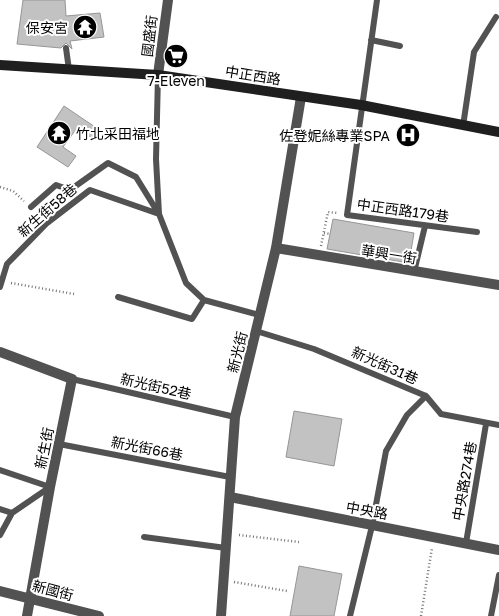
<svg xmlns="http://www.w3.org/2000/svg" width="499" height="616" font-family="'Golos Text','Noto Sans TC',sans-serif">
<style>
.building{fill:#c2c2c2;stroke:#969696}
.lines{fill:none;stroke-linecap:round;stroke-linejoin:round}
.path{stroke:#747474;stroke-width:2.5;stroke-dasharray:1 2.5;stroke-linecap:butt}
.service{stroke:#525252;stroke-width:6}
.minor{stroke:#525252;stroke-width:10}
.secondary{stroke:#1f1f1f;stroke-width:10}
.labels{text-anchor:middle;dominant-baseline:central;stroke-width:4;stroke-linejoin:round;paint-order:stroke}
.poi-label{font-size:14px;fill:#000;stroke:#fff;text-anchor:end}
.street-label{font-size:14px;fill:#000;stroke:#fff}
</style>
<rect width="100%" height="100%" fill="#fff"/>
<path class="building" d="M23,0H65L66,16L100,13L104,37L70,41L72,49L66,43L61,48L17,44Z
M64,106L98,129L92,138L77,128L63,147L76,156L68,167L37,147Z
M333,219L414,233L409,263L327,249Z
M294,411L342,419L334,466L286,457Z
M299,566L342,574L334,616H290Z"/>
<g class="lines">
<path class="path" d="M0,187L13,191L24,201
M324,233L330,234
M321,246L328,212L338,213
M11,283L74,294
M239,535L299,542
M234,582L287,591
M421,616L432,548"/>
<path class="service" d="M377,0L347,215L477,232
M371,40L400,46
M66,48L69,70
M158,75L156,159L159,214L186,283L204,300L259,315
M463,126L474,52L496,17
M31,207L56,185L70,190L108,163L136,177L157,211
M414,272L425,226
M0,287L7,264L47,223L90,190L159,214
M118,297L192,319L204,300
M256,331L314,349L426,396L441,414L499,425
M72,379L235,417
M59,444L230,477
M0,470L50,487
M0,509L12,513
M0,535L12,513L50,487
M144,537L226,548
M466,543L486,424
M350,616L372,526L386,451L407,415L426,396
M491,616L499,575"/>
<path class="minor" d="M158,75L168,0
M276,248L499,285
M0,352L72,379L50,487L27,616
M230,497L499,550
M0,591L99,616
M221,616L235,417L276,248L301,97"/>
<path class="secondary" d="M0,65L158,75L361,105L499,132"/>
</g>
<defs>
<g id="temple-disc" transform="scale(1.25)"><circle r="9.5" fill="#000" stroke="#fff"/><path d="M0-6L5-2H3V0L6.5 2.5H4V6H1.5V3h-3V6H-4V2.5H-6.5L-3 0V-2H-5Z" fill="#fff"/></g>
<g id="supermarket-disc" transform="scale(1.25)"><circle r="9.5" fill="#000" stroke="#fff"/><path d="M-6-5.5h2.5l.6 2H6L4.5 2H-2.5L-4.4-4H-6ZM-1.5 3.2a1.3 1.3 0 1 0 .1 0ZM3 3.2a1.3 1.3 0 1 0 .1 0Z" fill="#fff"/></g>
<g id="hospital-disc" transform="scale(1.25)"><circle r="9.5" fill="#000" stroke="#fff"/><path d="M-5-5h3v3.5h4V-5h3V5h-3V1.5h-4V5h-3Z" fill="#fff"/></g>
</defs>
<g fill-rule="evenodd">
<use href="#temple-disc" x="85" y="27"/>
<use href="#supermarket-disc" x="176" y="56"/>
<use href="#temple-disc" x="59" y="133"/>
<use href="#hospital-disc" x="408" y="135"/>
</g>
<g class="labels">
<g class="poi-label">
<text x="68" y="27">保安宮</text>
<text x="176" y="80" text-anchor="middle">7-Eleven</text>
<text x="76" y="133" text-anchor="start">竹北采田福地</text>
<text x="390" y="135">佐登妮絲專業SPA</text>
</g>
<g class="street-label">
<text transform="translate(149 36) rotate(-83)">國盛街</text>
<text transform="translate(253 75) rotate(9)">中正西路</text>
<text transform="translate(47 210) rotate(-41)">新生街58巷</text>
<text transform="translate(403 210) rotate(8)">中正西路179巷</text>
<text transform="translate(389 254) rotate(9)">華興一街</text>
<text transform="translate(237 352) rotate(-76)">新光街</text>
<text transform="translate(385 365) rotate(24)">新光街31巷</text>
<text transform="translate(156 386) rotate(13)">新光街52巷</text>
<text transform="translate(44 448) rotate(-78)">新生街</text>
<text transform="translate(147 448) rotate(11)">新光街66巷</text>
<text transform="translate(464 481) rotate(-80)">中央路274巷</text>
<text transform="translate(367 510) rotate(10)">中央路</text>
<text transform="translate(53 590) rotate(15)">新國街</text>
</g>
</g>
</svg>
